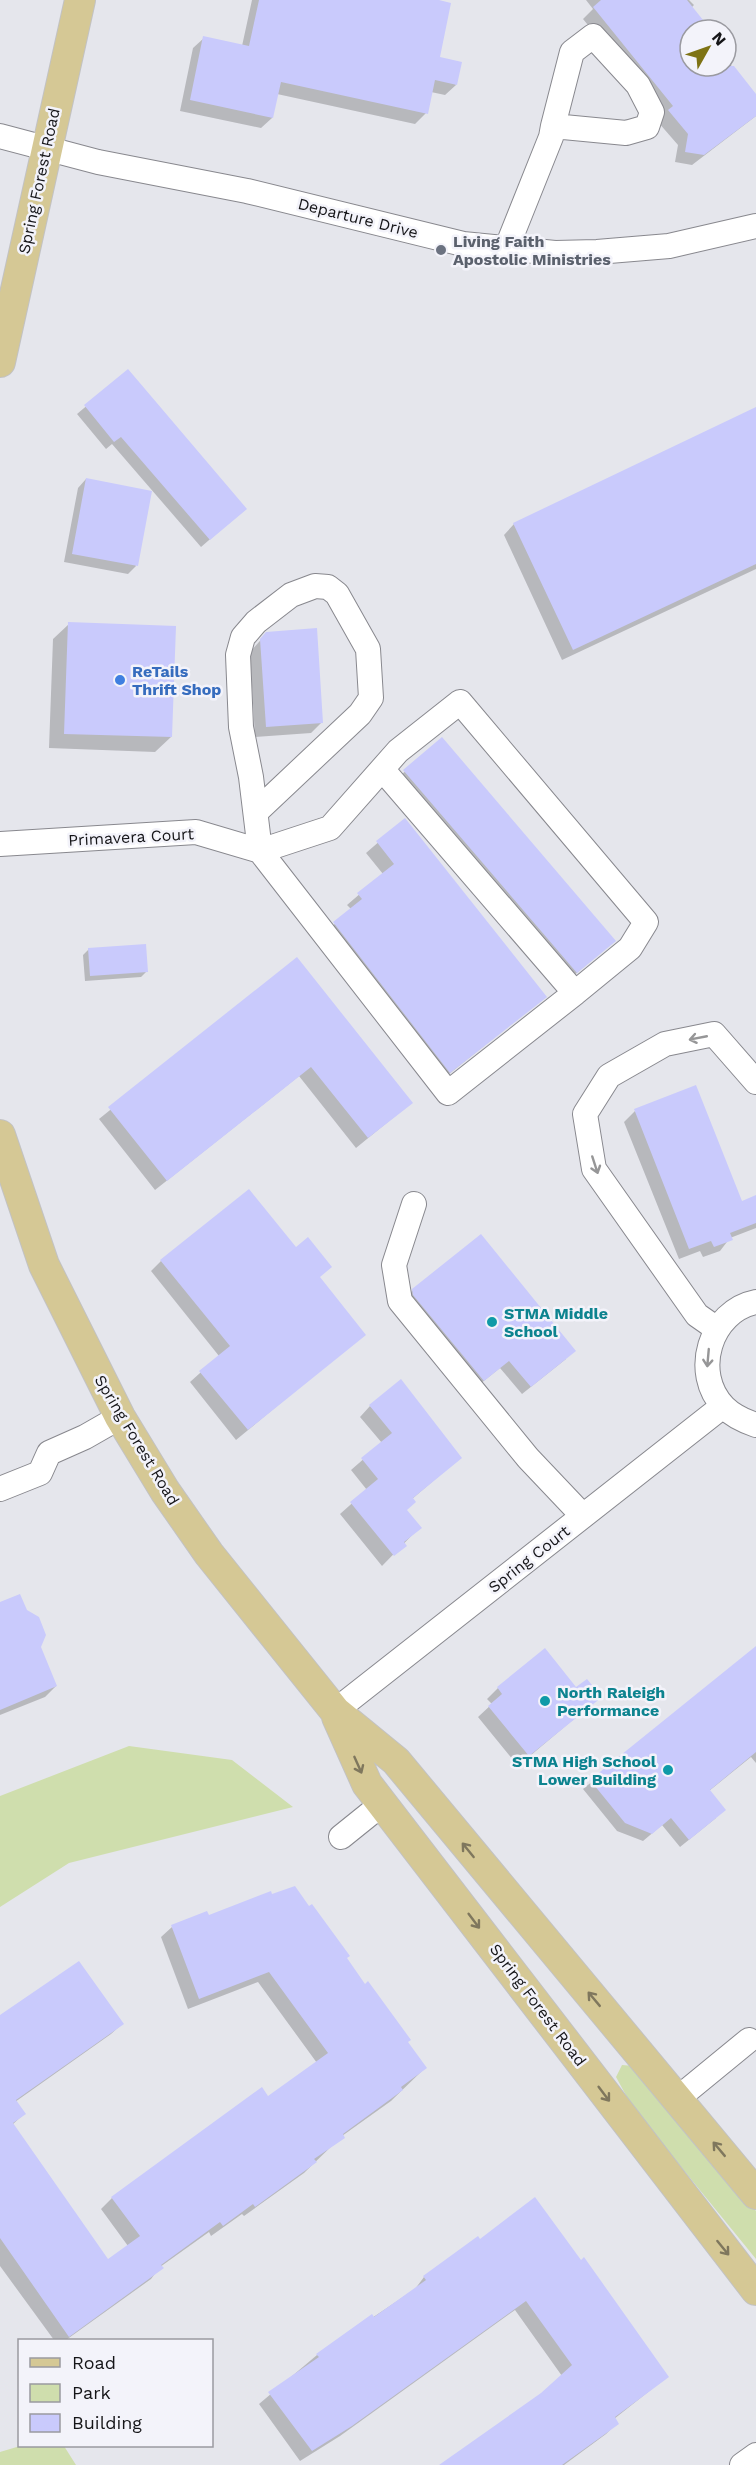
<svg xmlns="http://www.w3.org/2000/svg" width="756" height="2465" font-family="'Work Sans',sans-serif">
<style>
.green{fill:#cfdead}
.shadow{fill:#0003}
.building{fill:#c9cafc}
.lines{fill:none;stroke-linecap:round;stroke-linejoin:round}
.minor-casing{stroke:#88888e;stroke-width:26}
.major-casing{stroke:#c2c2c3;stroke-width:32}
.minor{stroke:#fff;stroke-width:24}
.major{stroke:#d5c895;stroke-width:30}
.oneway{stroke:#969697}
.oneway2{stroke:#7f775d}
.worship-dot{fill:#6b7280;stroke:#f3f3fa;stroke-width:2}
.shop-dot{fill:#3f7fe0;stroke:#f3f3fa;stroke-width:2}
.culture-dot{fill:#0f9aa8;stroke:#f3f3fa;stroke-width:2}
.labels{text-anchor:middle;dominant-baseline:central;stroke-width:5;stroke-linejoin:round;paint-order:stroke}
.street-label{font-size:16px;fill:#151518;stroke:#f3f3fa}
.worship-label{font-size:16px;font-weight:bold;fill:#5b616d;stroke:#f3f3fa;text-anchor:start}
.shop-label{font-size:16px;font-weight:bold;fill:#366cbe;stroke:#f3f3fa;text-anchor:start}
.culture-label{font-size:16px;font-weight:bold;fill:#0d838f;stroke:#f3f3fa;text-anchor:start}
</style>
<rect width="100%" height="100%" fill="#e5e6ec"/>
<path class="green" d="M129,1746L232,1760L293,1807L69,1863L0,1907V1796Z
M622,2065L634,2066L756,2211V2259L633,2108L616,2077Z
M20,2446H64L76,2465H0V2452Z"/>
<path class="shadow" d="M252,0H432L438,58L456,85L445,95L431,92L426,113L415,124L277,94L272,118L261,128L180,111L193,48L204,38L242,46Z
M586,0H689L694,5L691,8L709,30H690V66H726V59L756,96V116L692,165L675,162L678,145L658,122L663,117L583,19L593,9Z
M128,371L245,509L201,547L112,444L106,449L77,414Z
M756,409V569L562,660L504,535L514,524Z
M86,479L136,566L128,574L64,562L78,488Z
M69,624L171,737L155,752L49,748L53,639Z
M267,633L322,722L311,733L255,737L250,652Z
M442,739L614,941L565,983L393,782Z
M404,820L545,997L439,1082L324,934L351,909L347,905L383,874L366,853Z
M89,949L146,972L141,977L85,981L83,955Z
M297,959L411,1103L356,1148L299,1076L155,1190L99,1119Z
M635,1111L741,1202L756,1197V1228L730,1238L720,1251L703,1257L700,1251L679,1259L624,1122Z
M161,1261L319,1278L364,1334L236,1440L190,1382L219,1356L151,1271Z
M413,1290L566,1359L522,1394L500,1368L475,1388L405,1299Z
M370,1406L460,1458L412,1499L406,1511L420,1527L382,1566L340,1514L367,1490L351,1470L382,1443L360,1417Z
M0,1603L40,1647L56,1686L45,1697L0,1715Z
M756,1648V1763L751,1757L709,1791L716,1818L680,1847L662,1825L643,1841L617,1831L583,1789Z
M498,1688L576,1689L600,1697L518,1766L478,1717L492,1704L487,1699Z
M208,1917L345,1959L425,2068L391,2101L342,2136L304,2173L244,2216L242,2214L211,2236L209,2232L160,2267L151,2279L66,2340H54L0,2266V2017L122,2024L111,2034L15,2102L24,2114L12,2125L108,2261L128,2246L101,2209L112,2198L268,2098L317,2063L258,1982L188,2009L161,1937L172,1927Z
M478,2238L667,2377L614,2419L617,2423L606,2434L564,2465H442L542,2394L562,2376L515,2310L340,2436L300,2461L259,2404L317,2355L415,2289L424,2277Z"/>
<path class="building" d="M259,0H439L451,3L440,57L462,62L457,85L435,80L428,114L281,82L273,118L190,100L203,36L249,46Z
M601,0H687L711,30H690V66H734L756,94V116L704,155L685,152L688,134L668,110L673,106L593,7Z
M128,369L247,509L210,540L121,437L114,442L84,405Z
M756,407V564L573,650L513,523Z
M86,478L152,491L138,566L72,554Z
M68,622L176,626L172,737L64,734Z
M317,628L323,723L266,727L260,639L266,632Z
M442,737L616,941L577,973L403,770Z
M405,818L547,997L450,1073L333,922L362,899L357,893L394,864L376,841Z
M146,944L148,972L90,976L88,948Z
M297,957L413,1103L368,1138L311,1067L167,1181L108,1107Z
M696,1085L742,1201L756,1195V1223L730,1233L733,1240L714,1247L711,1241L689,1249L634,1109Z
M249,1189L296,1247L308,1237L332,1267L320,1277L366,1335L248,1430L199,1371L230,1346L160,1260Z
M481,1234L576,1351L531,1387L509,1361L484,1381L413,1295L412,1289Z
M401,1379L462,1458L413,1498L416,1502L407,1510L422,1528L404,1542L407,1546L394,1556L350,1502L378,1479L361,1458L392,1433L369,1405Z
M20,1594L27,1610L39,1617L46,1635L41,1647L57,1686L0,1710V1602Z
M756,1646V1752L710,1790L726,1810L689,1840L671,1818L652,1834L625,1823L590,1780Z
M545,1648L576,1687L587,1679L602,1697L529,1756L488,1706L502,1694L497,1687Z
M295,1886L309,1906L312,1904L350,1956L347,1958L365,1984L368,1981L411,2040L408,2042L427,2068L401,2087L403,2090L343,2134L345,2138L314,2159L317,2162L255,2207L253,2204L223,2226L220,2222L161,2265L164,2268L69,2337L0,2238V2015L79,1961L124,2024L16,2100L26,2114L13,2123L108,2259L140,2236L111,2197L262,2087L268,2096L328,2053L269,1972L199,1999L171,1925L207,1911L209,1915L271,1891L272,1894Z
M535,2197L581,2260L584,2257L669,2377L615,2417L619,2424L562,2465H439L541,2393L572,2365L526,2301L352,2426L312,2451L268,2392L319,2357L316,2354L372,2314L374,2317L426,2280L423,2276L478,2236L480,2239Z"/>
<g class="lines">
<g class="minor-casing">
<path id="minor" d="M0,136L98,162L247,191L463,244L555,253L597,252L669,246L756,226
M507,247L551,137L553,126L572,52L593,36L638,85L652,112L647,127L626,133L553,126
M256,812L360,714L371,698L368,649L337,594L328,587L315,586L291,595L256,622L243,637L238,655L241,727L251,777L260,851L448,1093L575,993
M0,844L196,832L260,851
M260,851L330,828L398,751L460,702L646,922L630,948L575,993L382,769
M414,1204L394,1265L400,1301L528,1458L583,1516
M756,1302C710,1311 691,1373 724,1407C733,1416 744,1421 756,1425
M717,1329L697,1315L594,1169L585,1114L609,1076L665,1044L714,1034L756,1082
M0,1489L40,1473L49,1453L85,1437L120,1417
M335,1711L723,1406
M341,1837L382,1804
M677,2099L749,2040
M742,2465L756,2455"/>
</g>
<g class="major-casing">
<path id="major" d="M0,362L80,0
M0,1135L44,1265L120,1417L165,1491L209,1554L335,1711L396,1761L756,2194
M337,1717L367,1784L756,2290"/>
</g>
<use href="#minor" class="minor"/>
<use href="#major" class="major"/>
</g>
<defs><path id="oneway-shaft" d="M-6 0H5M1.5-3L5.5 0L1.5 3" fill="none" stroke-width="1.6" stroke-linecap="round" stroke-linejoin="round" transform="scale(1.5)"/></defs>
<g class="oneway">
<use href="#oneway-shaft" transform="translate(698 1038) rotate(169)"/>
<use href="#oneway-shaft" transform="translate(595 1165) rotate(72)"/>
<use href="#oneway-shaft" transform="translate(708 1358) rotate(95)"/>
</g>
<g class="oneway2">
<use href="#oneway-shaft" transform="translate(358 1765) rotate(66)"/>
<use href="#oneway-shaft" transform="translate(468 1850) rotate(-129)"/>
<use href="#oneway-shaft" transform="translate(474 1921) rotate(53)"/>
<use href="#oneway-shaft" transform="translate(594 1999) rotate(-130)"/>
<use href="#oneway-shaft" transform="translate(604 2094) rotate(53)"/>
<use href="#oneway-shaft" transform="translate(719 2149) rotate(-130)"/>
<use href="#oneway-shaft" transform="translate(723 2248) rotate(51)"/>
</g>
<circle class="worship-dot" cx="441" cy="250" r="6"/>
<circle class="shop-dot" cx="120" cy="680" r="6"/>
<g class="culture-dot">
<circle cx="492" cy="1322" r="6"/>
<circle cx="545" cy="1701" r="6"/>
<circle cx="668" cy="1770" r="6"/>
</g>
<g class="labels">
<g class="street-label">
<text transform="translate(39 181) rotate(-78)">Spring Forest Road</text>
<text transform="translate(358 218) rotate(14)">Departure Drive</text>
<text transform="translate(131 837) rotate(-3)">Primavera Court</text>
<text transform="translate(137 1440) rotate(59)">Spring Forest Road</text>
<text transform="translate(529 1559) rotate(-38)">Spring Court</text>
<text transform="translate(538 2005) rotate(53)">Spring Forest Road</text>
</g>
<g class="worship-label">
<text x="453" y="241">Living Faith<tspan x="453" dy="18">Apostolic Ministries</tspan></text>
</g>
<g class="shop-label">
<text x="132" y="671">ReTails<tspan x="132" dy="18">Thrift Shop</tspan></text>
</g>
<g class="culture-label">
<text x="504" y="1313">STMA Middle<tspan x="504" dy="18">School</tspan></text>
<text x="557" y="1692">North Raleigh<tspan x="557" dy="18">Performance</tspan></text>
<text x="656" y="1761" text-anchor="end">STMA High School<tspan x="656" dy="18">Lower Building</tspan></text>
</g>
</g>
<rect x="18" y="2339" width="195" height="108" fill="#f3f3fa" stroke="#9a9aa0" stroke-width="1.5"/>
<rect x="30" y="2358" width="30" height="9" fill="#d5c895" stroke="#9a9aa0" stroke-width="1.5"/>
<text x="72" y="2369" font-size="18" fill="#151518">Road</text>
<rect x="30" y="2384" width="30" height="18" fill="#cfdead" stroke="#9a9aa0" stroke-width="1.5"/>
<text x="72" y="2399" font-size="18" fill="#151518">Park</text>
<rect x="30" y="2414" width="30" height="18" fill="#c9cafc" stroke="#9a9aa0" stroke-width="1.5"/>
<text x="72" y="2429" font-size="18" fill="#151518">Building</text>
<g transform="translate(708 48) rotate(50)"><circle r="28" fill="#f3f3fa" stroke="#9a9aa0" stroke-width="1.5"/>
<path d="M0-4.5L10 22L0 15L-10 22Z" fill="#7e7314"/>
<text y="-9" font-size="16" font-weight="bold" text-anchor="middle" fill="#151518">N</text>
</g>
</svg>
